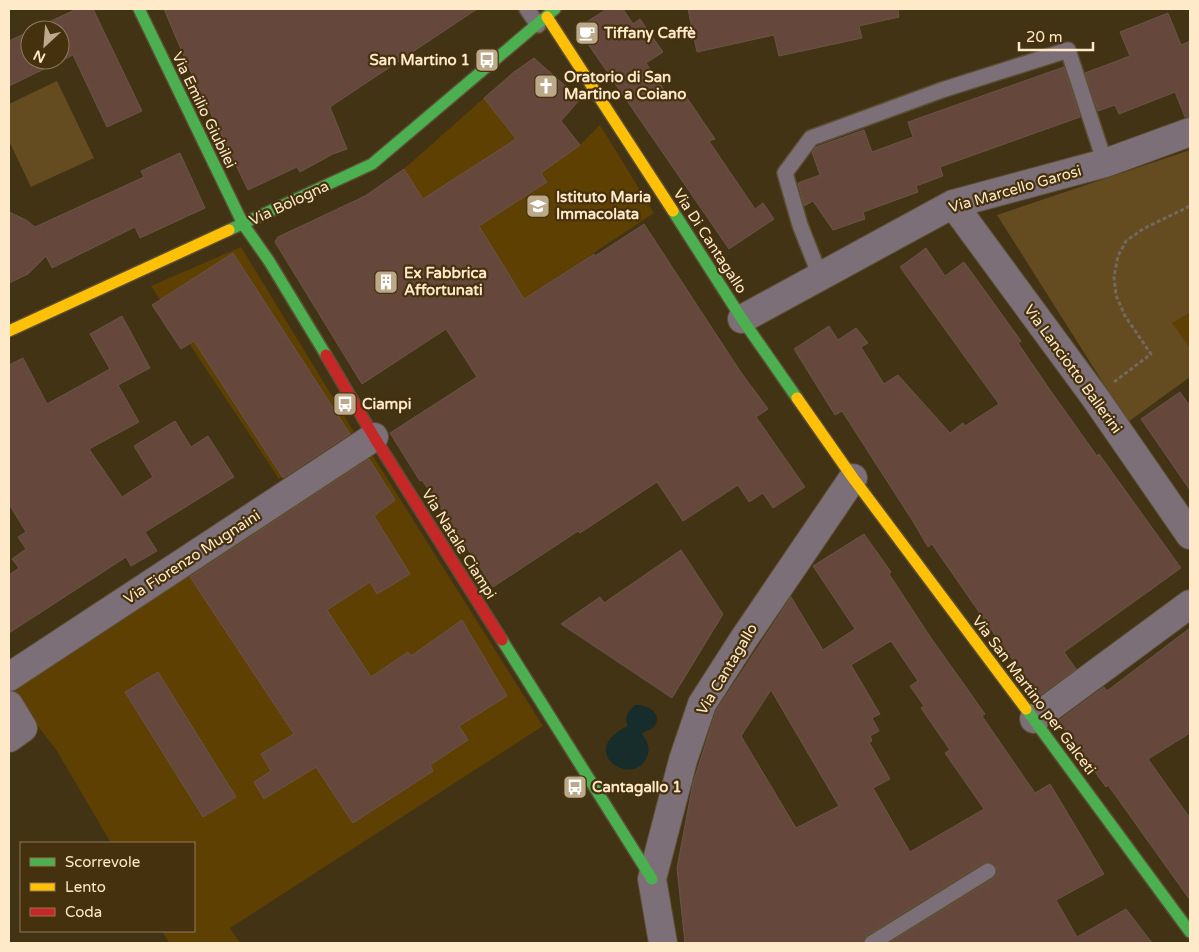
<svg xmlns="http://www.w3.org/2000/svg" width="1199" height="952" font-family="'Varela Round',sans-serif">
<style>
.built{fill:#5e4003}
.green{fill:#644b20}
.water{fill:#162d2b}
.building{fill:#65483b;stroke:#695547;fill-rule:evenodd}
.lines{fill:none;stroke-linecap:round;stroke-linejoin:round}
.lane-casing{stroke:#5c4e34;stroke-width:18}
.street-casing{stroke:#5c4e34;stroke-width:30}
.fast-casing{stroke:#5c4e34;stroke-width:14}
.slow-casing{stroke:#5c4e34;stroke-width:14}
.jam-casing{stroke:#5c4e34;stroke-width:14}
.path{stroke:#736860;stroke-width:3;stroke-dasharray:4 2.5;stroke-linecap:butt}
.lane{stroke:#7c6f77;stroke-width:15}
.street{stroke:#7c6f77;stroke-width:28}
.fast{stroke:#4caf50;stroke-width:11}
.slow{stroke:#ffc107;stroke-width:11}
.jam{stroke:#c62828;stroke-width:11}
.labels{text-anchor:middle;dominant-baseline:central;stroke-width:4.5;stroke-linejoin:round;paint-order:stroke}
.poi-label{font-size:15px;font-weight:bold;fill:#fee9c9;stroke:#45310e;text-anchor:start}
.street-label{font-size:15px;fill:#fee9c9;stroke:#45310e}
</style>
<rect width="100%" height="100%" fill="#413314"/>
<path class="built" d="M484,98L516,139L561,121L580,145L600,125L654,213L497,317L404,169Z
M241,247L354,432L279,479L151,286Z
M1190,313V348L1171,323Z
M371,453L543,726L230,928L240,943H169L162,931H194V843H111L57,751L12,692L179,579Z"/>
<path class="green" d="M57,81L94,158L31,187L9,141V104Z
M1190,150V313L1172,323L1190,348V377L1128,422L997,215Z"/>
<path class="water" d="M635,705C658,704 666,726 644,732L642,734C648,742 651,750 646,759C630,788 576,750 628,726C623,718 629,710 635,705Z"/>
<path class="building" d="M77,9H93L142,111L107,127L73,55L9,86V41L30,31V60H60V30H31Z
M164,9H477L330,107L347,149L333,154L300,172L297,167L248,190L189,68Z
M607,9H623L633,24L640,19L663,52L646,63L671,100L683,92L715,139L709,141L755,209L763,203L774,219L729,249L577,28Z
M688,9H898L899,17L859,26L862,38L779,56L774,35L697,52Z
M1168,13L1181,45L1190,41V117H1185L1175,92L1119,114L1115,105L1098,111L1085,73L1130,56L1120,32Z
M534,58L580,99L561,121L580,145L541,173L547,182L479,226L524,299L594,254L595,256L644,224L740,371L768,409L756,417L805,487L773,508L763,493L749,502L738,485L683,521L657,482L580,533L578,531L493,587L422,480L420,481L390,433L477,377L446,329L362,384L275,242L278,237L365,196L404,169L423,199L516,139L484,98L514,72Z
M1064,67L1080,117L940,167L943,176L916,186L918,192L863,212L865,219L833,230L813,201L804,206L798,183L820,175L812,152L816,147L864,130L872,152L913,137L908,122Z
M180,153L205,208L140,238L135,227L52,268L46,256L28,274L9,283V212L26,220L35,227L144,177L141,171Z
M926,248L945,276L964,262L1021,341L1018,343L1050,390L1097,456L1099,454L1181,568L1064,652L1076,669L1040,695L1034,686L1032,687L1004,648L932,544L928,547L914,523L842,411L835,415L794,349L829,326L838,340L856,328L868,343L861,347L884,384L898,375L950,433L963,423L965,426L999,404L900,267Z
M233,253L350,434L283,478L194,341L181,349L152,305Z
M122,316L150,368L118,385L139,422L89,449L122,497L153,477L134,446L175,421L191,447L208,436L234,477L145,532L157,551L131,566L126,557L9,633V575L19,568L12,559L26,549L18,537L26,532L9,504V365L23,358L47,404L110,369L90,334Z
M1180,392L1190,406V490L1141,419Z
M369,459L395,500L374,516L410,574L377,594L370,582L327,610L371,677L408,652L411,656L462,620L507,696L459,726L468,740L430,765L433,771L353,823L316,767L264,799L254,782L271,771L261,754L294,734L190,577Z
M864,534L891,572L889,574L931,638L985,714L982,716L1035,793L1050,784L1104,874L1056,900L1077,937L1126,909L1152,943H889L993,879L996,875L997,870L996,866L988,862L983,863L867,935L863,943H685L677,868L693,783L716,711L791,597L823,650L855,629L813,566ZM891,641L918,681L910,686L924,706L921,708L950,750L945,753L984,809L910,852L873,788L890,779L869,742L872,741L870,736L879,731L872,718L880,714L851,665ZM771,690L839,806L796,828L741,736Z
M681,550L723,614L672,698L561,624L600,597L604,603Z
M1190,628V733L1148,759L1190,818V900L1108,785L1106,787L1058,721L1104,687L1107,691Z
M158,672L236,797L203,817L125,692Z"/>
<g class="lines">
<g class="lane-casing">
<path id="lane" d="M527,9L538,25
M820,276L800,225L785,173L811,138L942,90L1068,50L1105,163
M872,943L988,871"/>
</g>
<g class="street-casing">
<path id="street" d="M953,204L1094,396L1190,535
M742,319L953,204L1105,163L1190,132
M9,677L374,437
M9,705L23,728L9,738
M1034,719L1190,604
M663,943L652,879L683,760L702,704L743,640L853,478"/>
</g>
<g class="fast-casing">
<path id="fast" d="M139,9L243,224L269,261L326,355
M673,211L742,319L797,398
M229,230L372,164L555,9
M502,640L652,879
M1026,709L1190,932"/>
</g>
<g class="slow-casing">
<path id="slow" d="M547,17L673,211
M9,331L229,230
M797,398L853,478L1026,709"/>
</g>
<g class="jam-casing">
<path id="jam" d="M326,355L374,437L502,640"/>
</g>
<path class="path" d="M1114,382L1151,354L1125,316L1116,295L1114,277L1118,256L1126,241L1143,229L1190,206"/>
<use href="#lane" class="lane"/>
<use href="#street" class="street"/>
<use href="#fast" class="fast"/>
<use href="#slow" class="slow"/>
<use href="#jam" class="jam"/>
</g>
<defs>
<g id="cafe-square" transform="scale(1.25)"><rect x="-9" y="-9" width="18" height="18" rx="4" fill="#bca98a" stroke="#45310e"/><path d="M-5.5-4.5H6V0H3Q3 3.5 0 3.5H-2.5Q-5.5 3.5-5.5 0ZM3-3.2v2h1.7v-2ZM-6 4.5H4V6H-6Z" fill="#fff"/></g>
<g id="bus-square" transform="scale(1.25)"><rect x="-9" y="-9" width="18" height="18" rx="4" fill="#bca98a" stroke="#45310e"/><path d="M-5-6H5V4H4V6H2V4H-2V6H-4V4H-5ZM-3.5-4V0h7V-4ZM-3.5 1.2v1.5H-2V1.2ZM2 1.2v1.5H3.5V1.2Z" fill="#fff"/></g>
<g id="church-square" transform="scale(1.25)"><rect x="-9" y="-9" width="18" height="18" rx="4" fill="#bca98a" stroke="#45310e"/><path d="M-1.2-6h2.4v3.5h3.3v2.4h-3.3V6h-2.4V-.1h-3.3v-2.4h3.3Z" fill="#fff"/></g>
<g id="school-square" transform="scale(1.25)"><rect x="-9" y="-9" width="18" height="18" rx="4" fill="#bca98a" stroke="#45310e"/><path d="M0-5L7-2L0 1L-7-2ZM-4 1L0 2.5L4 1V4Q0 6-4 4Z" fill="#fff"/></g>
<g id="building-square" transform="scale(1.25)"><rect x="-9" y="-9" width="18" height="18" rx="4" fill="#bca98a" stroke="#45310e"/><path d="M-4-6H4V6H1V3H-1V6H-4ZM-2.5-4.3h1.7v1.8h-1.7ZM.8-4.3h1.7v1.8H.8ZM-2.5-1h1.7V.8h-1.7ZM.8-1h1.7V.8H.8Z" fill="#fff"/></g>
</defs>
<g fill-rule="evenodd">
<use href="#cafe-square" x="587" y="33"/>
<use href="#bus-square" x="487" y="60"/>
<use href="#church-square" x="546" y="86"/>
<use href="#school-square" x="538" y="206"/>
<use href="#building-square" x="386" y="282"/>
<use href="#bus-square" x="345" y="404"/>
<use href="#bus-square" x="575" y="787"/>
</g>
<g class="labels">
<g class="poi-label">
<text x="604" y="33">Tiffany Caffè</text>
<text x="470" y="60" text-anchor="end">San Martino 1</text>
<text x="564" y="77">Oratorio di San<tspan x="564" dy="17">Martino a Coiano</tspan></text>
<text x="556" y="197">Istituto Maria<tspan x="556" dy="17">Immacolata</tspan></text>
<text x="404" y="273">Ex Fabbrica<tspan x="404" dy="17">Affortunati</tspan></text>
<text x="362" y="404">Ciampi</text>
<text x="592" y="787">Cantagallo 1</text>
</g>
<g class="street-label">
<text transform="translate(204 110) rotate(64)">Via Emilio Giubilei</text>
<text transform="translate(1015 189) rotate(-16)">Via Marcello Garosi</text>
<text transform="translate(289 203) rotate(-25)">Via Bologna</text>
<text transform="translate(710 241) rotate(57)">Via Di Cantagallo</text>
<text transform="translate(1073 369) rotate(54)">Via Lanciotto Ballerini</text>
<text transform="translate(459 544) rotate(58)">Via Natale Ciampi</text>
<text transform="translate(192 557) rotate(-33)">Via Fiorenzo Mugnaini</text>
<text transform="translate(727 669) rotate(-59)">Via Cantagallo</text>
<text transform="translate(1034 695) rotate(53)">Via San Martino per Galceti</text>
</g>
</g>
<rect width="1199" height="952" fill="none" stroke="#fee9c9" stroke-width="20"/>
<rect x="20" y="842" width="175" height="90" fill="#45310e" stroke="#8f7b59"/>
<rect x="30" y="858" width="25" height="8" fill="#4caf50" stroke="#8f7b59"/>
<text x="65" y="867" font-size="15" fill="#fee9c9">Scorrevole</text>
<rect x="30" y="883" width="25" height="8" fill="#ffc107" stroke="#8f7b59"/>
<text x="65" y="892" font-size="15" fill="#fee9c9">Lento</text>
<rect x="30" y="908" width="25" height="8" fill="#c62828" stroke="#8f7b59"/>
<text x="65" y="917" font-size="15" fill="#fee9c9">Coda</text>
<g transform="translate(45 45) rotate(206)"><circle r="24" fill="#45310e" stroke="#8f7b59"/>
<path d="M0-4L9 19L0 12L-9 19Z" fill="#bca98a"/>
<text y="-8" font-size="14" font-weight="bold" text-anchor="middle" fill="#fee9c9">N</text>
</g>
<path d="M1019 42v8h74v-8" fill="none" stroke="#fee9c9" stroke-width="2.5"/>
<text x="1026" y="42" font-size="15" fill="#fee9c9" stroke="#45310e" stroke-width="4" paint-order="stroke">20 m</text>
</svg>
